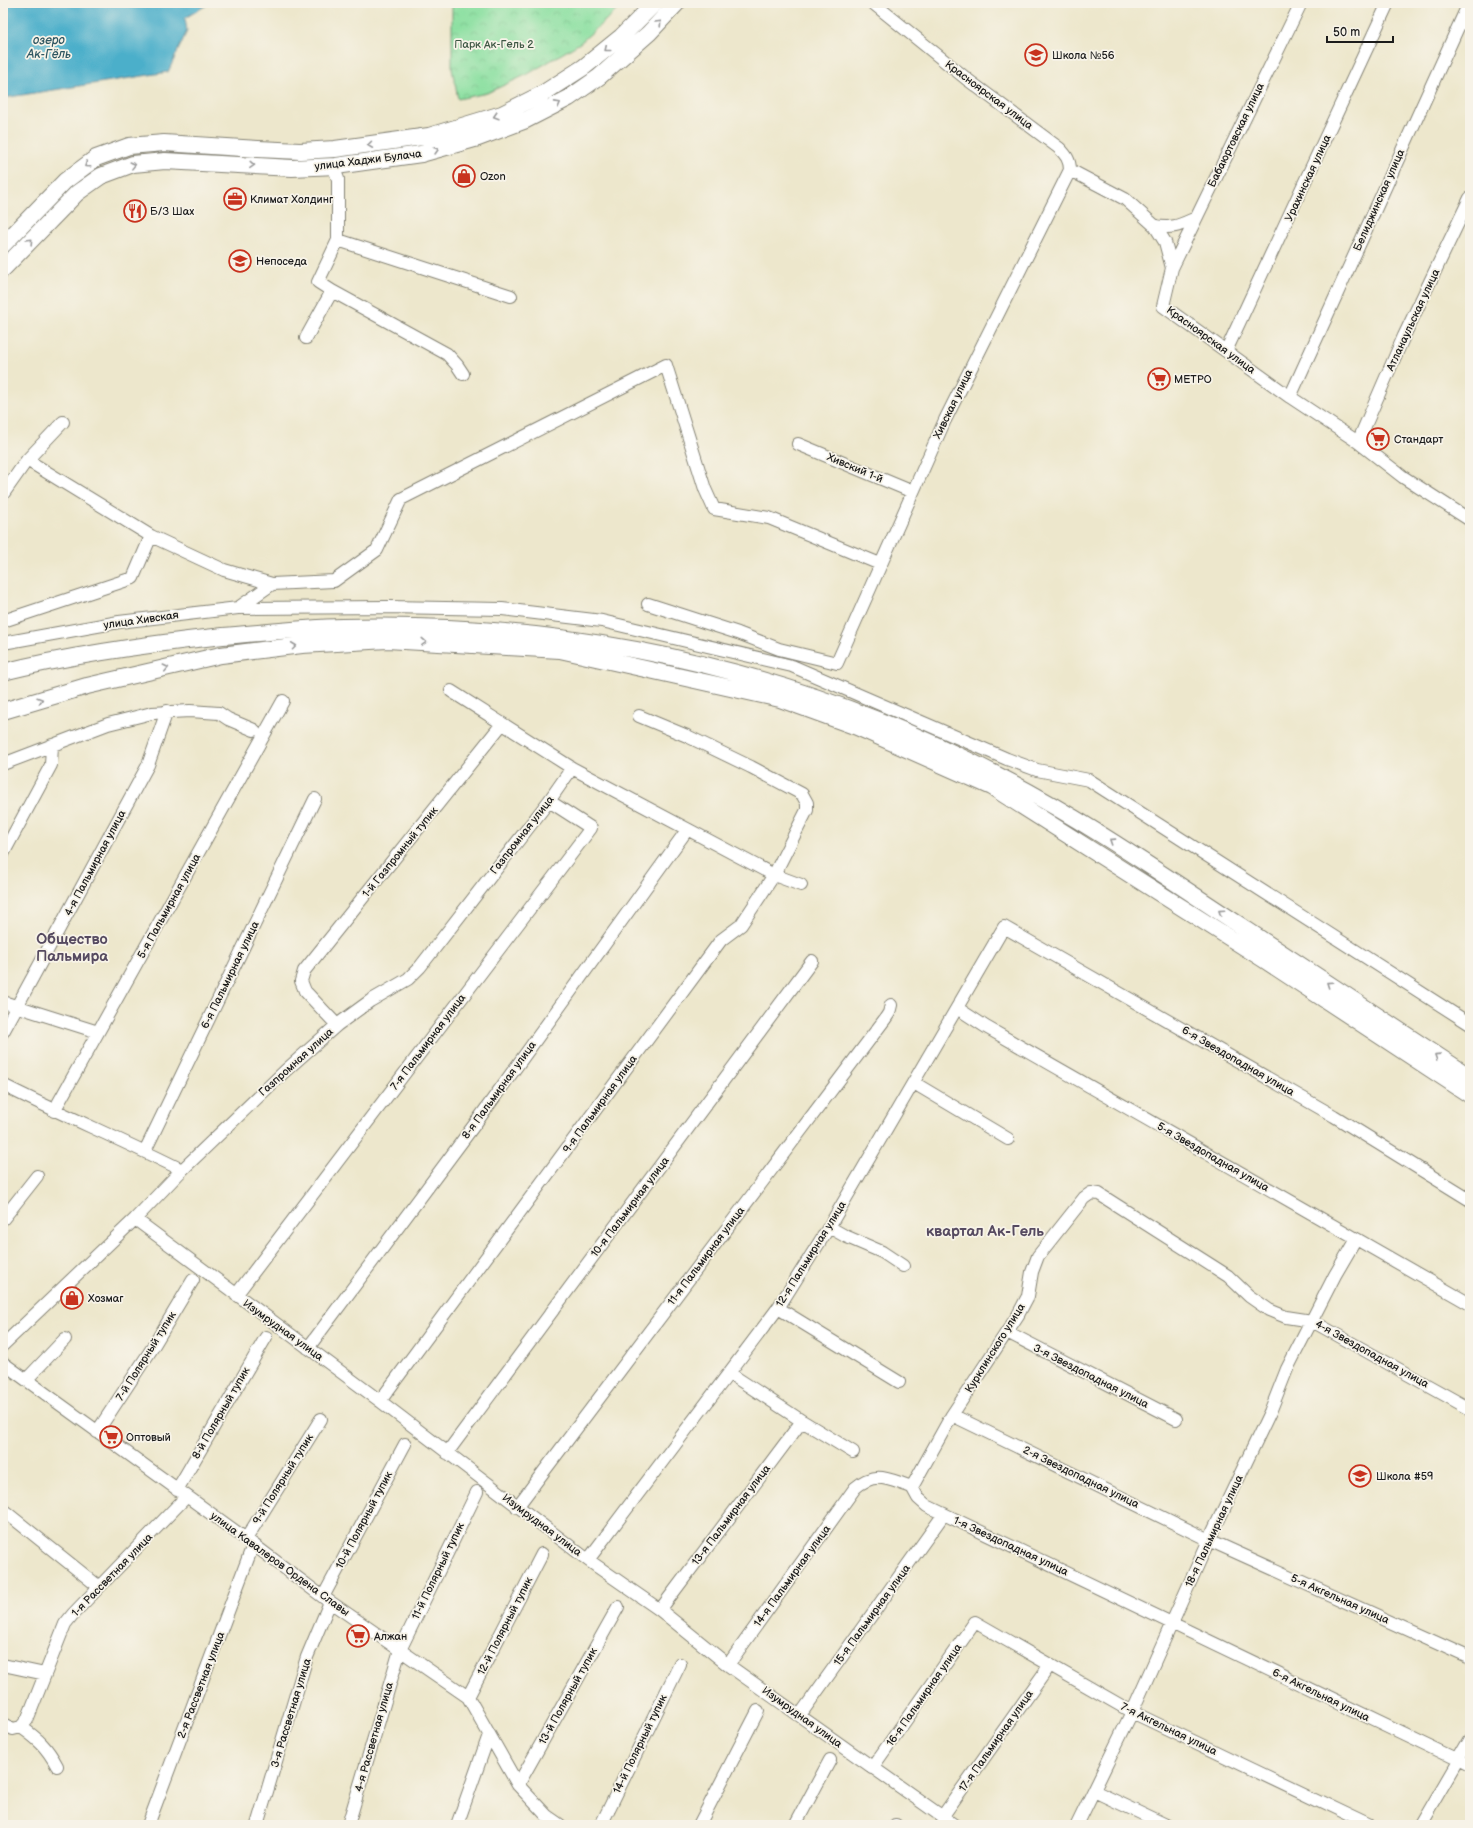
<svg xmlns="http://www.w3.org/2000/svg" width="1473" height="1828" font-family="'Balsamiq Sans',sans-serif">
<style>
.park{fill:url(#park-crowns);stroke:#547e5f}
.water{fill:#4bafca;stroke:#346673}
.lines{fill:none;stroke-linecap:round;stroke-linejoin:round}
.minor-casing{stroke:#848274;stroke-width:14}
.major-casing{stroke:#848274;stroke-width:18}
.minor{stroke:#fff;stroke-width:12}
.major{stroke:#fff;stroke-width:16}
.oneway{stroke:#999}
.labels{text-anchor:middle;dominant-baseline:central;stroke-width:3.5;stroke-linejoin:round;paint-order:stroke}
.park-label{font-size:11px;fill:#3e5744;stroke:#f7f3e8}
.poi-label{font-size:11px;fill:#1c1c1c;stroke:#f7f3e8;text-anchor:start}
.street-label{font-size:11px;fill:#1c1c1c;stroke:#f7f3e8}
.water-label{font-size:12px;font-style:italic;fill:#2f5762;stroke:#f7f3e8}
.district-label{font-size:15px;font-weight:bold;fill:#564a60;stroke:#f7f3e8}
</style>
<defs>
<pattern id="park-crowns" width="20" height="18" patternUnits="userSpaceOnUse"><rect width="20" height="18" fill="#8de0a2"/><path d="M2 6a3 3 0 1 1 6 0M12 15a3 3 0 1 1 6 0" fill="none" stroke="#79c08b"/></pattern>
</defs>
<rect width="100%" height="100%" fill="#f7f3e8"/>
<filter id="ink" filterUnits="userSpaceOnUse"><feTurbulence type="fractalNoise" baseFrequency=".025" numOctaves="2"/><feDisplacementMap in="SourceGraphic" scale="8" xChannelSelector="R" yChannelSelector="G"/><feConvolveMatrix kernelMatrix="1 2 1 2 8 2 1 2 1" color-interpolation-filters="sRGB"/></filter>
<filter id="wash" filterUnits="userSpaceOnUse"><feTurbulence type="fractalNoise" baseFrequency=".012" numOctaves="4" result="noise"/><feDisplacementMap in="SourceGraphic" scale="16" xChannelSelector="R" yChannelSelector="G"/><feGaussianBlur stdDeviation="0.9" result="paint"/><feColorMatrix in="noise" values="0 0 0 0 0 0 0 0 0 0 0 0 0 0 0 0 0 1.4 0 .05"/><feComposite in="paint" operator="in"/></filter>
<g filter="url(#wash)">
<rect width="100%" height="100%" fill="#ede7cc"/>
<path class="park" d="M452,3H625L580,43L528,74L487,93L458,99L452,69Z"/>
<path class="water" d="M3,3H210L185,18L187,31L168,72L3,98Z"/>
</g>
<g filter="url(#ink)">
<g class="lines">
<g class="minor-casing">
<path id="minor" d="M873,3L968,80L1059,148C1066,155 1070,160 1070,170L1125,199L1155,226L1165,242L1172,268L1163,306L1290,397L1358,442L1403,477L1470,520
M333,166L338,179V240L511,296
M1155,226C1174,229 1180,225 1196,218
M1172,268L1301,3
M332,291L447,354L457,365L463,374
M306,338L332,291L318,282L338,240
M1226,351L1388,3
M1290,397L1469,3
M1358,442L1404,336L1470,198
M798,444L913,492
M27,460L151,536L224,570L272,584L334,581L377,550L401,499L666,365L705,489L714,509L769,518L880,564
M3,494L27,460L63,422
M648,604L738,633L779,649L837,663L945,420L1070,170
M238,608L388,607L502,609L602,621L792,666L1007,759L1037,770L1089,780L1470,1024
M6,620L133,578L151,536
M3,643L119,622L238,608L272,584
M451,691L572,768L774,875L801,885
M3,764L108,724L152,713L190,711L219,713L228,719L254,730
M3,854L51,765L52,745
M3,1002L98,1032
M957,1008L986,1027L1470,1304
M337,1025L305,991L301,981L304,971L502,724
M3,1032L148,765L167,711
M914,1083L1008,1139
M3,1085C62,1115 123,1140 182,1170
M54,1111L283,701
M145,1151L315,799
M3,1219L37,1176
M135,1219L380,1401L588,1560L660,1610L728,1665L954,1825
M829,1227L845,1236L882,1252L903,1266
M236,1295L591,828L549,801
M778,1308L899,1382
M1007,1332L1176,1419
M3,1345L135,1219L182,1170L285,1071L337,1025L370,1001L408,979L420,967L549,801L572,768
M308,1348L475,1124L687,830
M3,1363L246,1539L323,1597L468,1697L518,1785L547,1816L560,1825
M729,1373L802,1421L853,1452
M27,1379L65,1339
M380,1401L721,940L741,925L774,875L807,810V803L802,794L751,767L687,736L639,716
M952,1415L1209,1540L1470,1658
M97,1432L151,1350L193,1280
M447,1453L812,961
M912,1487L952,1415L1018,1315L1028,1296L1032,1272L1038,1256L1084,1198L1091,1193L1099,1194L1228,1276L1249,1296L1269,1310L1286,1317L1312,1321L1470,1409
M177,1490L266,1337
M517,1507L885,1019L889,1013L891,1005
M3,1510L98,1586
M246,1539L321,1419
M588,1560L778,1308L829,1227L1004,927L1334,1116L1470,1200
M323,1597L405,1444
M660,1610L802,1421
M3,1665L45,1674
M728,1665L855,1488C876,1470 889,1480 912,1487L918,1498L927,1506L1470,1766
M468,1697L542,1554
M800,1715L944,1514
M3,1724L13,1729L21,1727C38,1739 47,1747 57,1766
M21,1727L27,1720L65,1624L73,1614L186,1497
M872,1768L975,1622L1132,1712L1369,1825
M518,1785L618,1607
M1094,1791L1166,1825
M942,1817L1050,1665
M148,1825L253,1545
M257,1825L307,1657L330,1602
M348,1825L400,1650L477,1492
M457,1825L489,1735
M601,1825L680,1664
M699,1825L758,1711
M795,1825L830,1760
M895,1825H896
M1077,1825L1132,1712L1209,1540L1270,1412L1287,1369L1335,1275L1356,1239
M1420,1825L1470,1739"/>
</g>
<g class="major-casing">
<path id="major" d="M3,245L65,181L96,158L129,146L164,143L258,149L300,151L335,149L429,136L502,114L542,94L584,67L621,37L655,3
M3,269L77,193L101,176L133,164L165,161L292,168L336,166L421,154L478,138L526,120L569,98L599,77L649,33L677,3
M3,672C75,654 149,644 223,636C262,633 302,628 342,627C574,621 795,669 1001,777C1084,820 1160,873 1238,924C1315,975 1393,1026 1470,1077
M3,711L87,686L221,655L302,645L387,640L560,650L780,699L857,727L992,787L1263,959L1470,1095"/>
</g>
<use href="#minor" class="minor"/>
<use href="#major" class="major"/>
</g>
<defs><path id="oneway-chevron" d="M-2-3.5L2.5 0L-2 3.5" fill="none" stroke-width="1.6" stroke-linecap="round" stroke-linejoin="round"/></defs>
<g class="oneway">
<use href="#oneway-chevron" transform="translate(659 23) rotate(-47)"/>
<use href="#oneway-chevron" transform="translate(607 49) rotate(141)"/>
<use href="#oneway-chevron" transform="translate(558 104) rotate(-29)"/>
<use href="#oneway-chevron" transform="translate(496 116) rotate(163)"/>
<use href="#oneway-chevron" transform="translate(370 145) rotate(172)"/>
<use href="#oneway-chevron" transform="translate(436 150) rotate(-16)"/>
<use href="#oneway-chevron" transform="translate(87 165) rotate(145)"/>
<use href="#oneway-chevron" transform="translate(133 165) rotate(-14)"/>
<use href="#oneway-chevron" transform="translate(252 165) rotate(3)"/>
<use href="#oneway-chevron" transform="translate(30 241) rotate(-46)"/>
<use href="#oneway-chevron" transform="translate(424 642) rotate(3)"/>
<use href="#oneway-chevron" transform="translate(294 646) rotate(-7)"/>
<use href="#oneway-chevron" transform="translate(166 668) rotate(-13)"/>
<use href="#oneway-chevron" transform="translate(40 700) rotate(-17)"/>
<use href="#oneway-chevron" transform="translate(1112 841) rotate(-147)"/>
<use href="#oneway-chevron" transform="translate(1221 912) rotate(-146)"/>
<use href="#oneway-chevron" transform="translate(1329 984) rotate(-146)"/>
<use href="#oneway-chevron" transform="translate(1437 1056) rotate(-147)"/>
</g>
</g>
<defs>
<g id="school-ring" transform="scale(1.15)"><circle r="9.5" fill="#f7f3e8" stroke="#c8321e" stroke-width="1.5"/><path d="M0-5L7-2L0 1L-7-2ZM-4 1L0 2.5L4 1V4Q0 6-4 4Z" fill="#c8321e"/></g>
<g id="shop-ring" transform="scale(1.15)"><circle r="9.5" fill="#f7f3e8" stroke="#c8321e" stroke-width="1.5"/><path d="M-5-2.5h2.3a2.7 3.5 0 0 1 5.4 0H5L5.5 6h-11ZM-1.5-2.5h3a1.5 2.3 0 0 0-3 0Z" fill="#c8321e"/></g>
<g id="office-ring" transform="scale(1.15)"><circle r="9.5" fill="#f7f3e8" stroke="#c8321e" stroke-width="1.5"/><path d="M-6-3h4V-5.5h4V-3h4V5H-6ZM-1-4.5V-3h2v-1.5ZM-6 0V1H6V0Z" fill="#c8321e"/></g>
<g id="restaurant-ring" transform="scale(1.15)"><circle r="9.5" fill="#f7f3e8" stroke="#c8321e" stroke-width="1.5"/><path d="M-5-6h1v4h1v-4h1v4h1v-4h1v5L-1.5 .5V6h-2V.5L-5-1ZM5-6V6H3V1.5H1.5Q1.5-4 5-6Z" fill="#c8321e"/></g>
<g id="supermarket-ring" transform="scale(1.15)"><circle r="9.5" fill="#f7f3e8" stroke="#c8321e" stroke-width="1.5"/><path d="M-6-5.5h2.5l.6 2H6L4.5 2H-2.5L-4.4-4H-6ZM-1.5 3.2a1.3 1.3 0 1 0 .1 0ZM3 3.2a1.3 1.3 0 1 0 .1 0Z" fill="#c8321e"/></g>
</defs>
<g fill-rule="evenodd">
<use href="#school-ring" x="1036" y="55"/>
<use href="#shop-ring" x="464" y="176"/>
<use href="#office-ring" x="235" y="199"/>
<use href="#restaurant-ring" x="135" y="211"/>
<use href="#school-ring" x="240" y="261"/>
<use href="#supermarket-ring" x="1159" y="379"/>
<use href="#supermarket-ring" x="1378" y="439"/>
<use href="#shop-ring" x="72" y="1298"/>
<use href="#supermarket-ring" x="111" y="1437"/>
<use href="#school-ring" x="1360" y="1476"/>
<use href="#supermarket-ring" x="358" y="1636"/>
</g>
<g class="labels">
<g class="park-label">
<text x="494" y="44">Парк Ак-Гель 2</text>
</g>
<g class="poi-label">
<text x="1052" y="55">Школа №56</text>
<text x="480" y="176">Ozon</text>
<text x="250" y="199">Климат Холдинг</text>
<text x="150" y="211">Б/З Шах</text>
<text x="256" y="261">Непоседа</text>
<text x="1174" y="379">МЕТРО</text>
<text x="1394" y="439">Стандарт</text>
<text x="88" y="1298">Хозмаг</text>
<text x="126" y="1437">Оптовый</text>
<text x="1376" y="1476">Школа #59</text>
<text x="374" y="1636">Алжан</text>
</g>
<g class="street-label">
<text transform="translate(989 95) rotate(37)">Красноярская улица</text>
<text transform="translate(1236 135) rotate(-64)">Бабаюртовская улица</text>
<text transform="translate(368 160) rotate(-7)">улица Хаджи Булача</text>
<text transform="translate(1308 178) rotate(-65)">Урахинская улица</text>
<text transform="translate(1379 200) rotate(-66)">Белиджинская улица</text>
<text transform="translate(1413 320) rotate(-65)">Атланаульская улица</text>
<text transform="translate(1211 340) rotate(36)">Красноярская улица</text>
<text transform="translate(953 404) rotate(-64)">Хивская улица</text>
<text transform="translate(855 468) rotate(23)">Хивский 1-й</text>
<text transform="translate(141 620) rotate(-8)">улица Хивская</text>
<text transform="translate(522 835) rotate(-52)">Газпромная улица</text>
<text transform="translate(400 852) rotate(-51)">1-й Газпромный тупик</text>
<text transform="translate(95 863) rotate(-62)">4-я Пальмирная улица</text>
<text transform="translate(169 906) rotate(-61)">5-я Пальмирная улица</text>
<text transform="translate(230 975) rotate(-64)">6-я Пальмирная улица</text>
<text transform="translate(428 1042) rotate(-53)">7-я Пальмирная улица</text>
<text transform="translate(1238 1061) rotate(30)">6-я Звездопадная улица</text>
<text transform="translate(296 1062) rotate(-42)">Газпромная улица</text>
<text transform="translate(499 1090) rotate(-54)">8-я Пальмирная улица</text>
<text transform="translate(600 1104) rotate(-54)">9-я Пальмирная улица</text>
<text transform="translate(1213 1157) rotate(30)">5-я Звездопадная улица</text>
<text transform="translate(630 1207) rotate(-53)">10-я Пальмирная улица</text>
<text transform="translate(811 1254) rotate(-58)">12-я Пальмирная улица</text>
<text transform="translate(706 1256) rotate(-53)">11-я Пальмирная улица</text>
<text transform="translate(283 1330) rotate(36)">Изумрудная улица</text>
<text transform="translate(995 1348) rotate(-58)">Курклинского улица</text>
<text transform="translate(1372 1354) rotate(29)">4-я Звездопадная улица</text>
<text transform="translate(146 1356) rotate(-58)">7-й Полярный тупик</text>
<text transform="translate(1091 1376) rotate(27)">3-я Звездопадная улица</text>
<text transform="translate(221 1413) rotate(-60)">8-й Полярный тупик</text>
<text transform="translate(1081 1477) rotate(26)">2-я Звездопадная улица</text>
<text transform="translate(283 1479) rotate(-58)">9-й Полярный тупик</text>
<text transform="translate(731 1515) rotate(-53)">13-я Пальмирная улица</text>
<text transform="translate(364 1520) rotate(-62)">10-й Полярный тупик</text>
<text transform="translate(542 1525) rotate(37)">Изумрудная улица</text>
<text transform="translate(1214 1531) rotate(-65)">18-я Пальмирная улица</text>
<text transform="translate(1011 1546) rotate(25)">1-я Звездопадная улица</text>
<text transform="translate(280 1564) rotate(36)">улица Кавалеров Ордена Славы</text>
<text transform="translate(438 1571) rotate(-64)">11-й Полярный тупик</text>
<text transform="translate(112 1575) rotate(-46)">1-я Рассветная улица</text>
<text transform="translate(792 1576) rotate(-54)">14-я Пальмирная улица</text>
<text transform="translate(1340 1599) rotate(24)">5-я Акгельная улица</text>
<text transform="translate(872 1615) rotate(-54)">15-я Пальмирная улица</text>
<text transform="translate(505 1626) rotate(-63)">12-й Полярный тупик</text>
<text transform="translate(201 1685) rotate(-69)">2-я Рассветная улица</text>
<text transform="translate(924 1695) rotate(-55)">16-я Пальмирная улица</text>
<text transform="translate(1321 1695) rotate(26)">6-я Акгельная улица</text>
<text transform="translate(568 1696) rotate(-61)">13-й Полярный тупик</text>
<text transform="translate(291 1713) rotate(-73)">3-я Рассветная улица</text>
<text transform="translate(802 1717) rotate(36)">Изумрудная улица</text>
<text transform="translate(1169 1729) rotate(26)">7-я Акгельная улица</text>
<text transform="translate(374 1737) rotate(-74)">4-я Рассветная улица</text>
<text transform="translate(996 1741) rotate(-55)">17-я Пальмирная улица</text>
<text transform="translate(640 1744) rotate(-64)">14-й Полярный тупик</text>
</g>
<g class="water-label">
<text x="49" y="40">озеро<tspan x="49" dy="14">Ак-Гёль</tspan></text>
</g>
<g class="district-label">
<text x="72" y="939">Общество<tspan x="72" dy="17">Пальмира</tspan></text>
<text x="985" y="1231">квартал Ак-Гель</text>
</g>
</g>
<rect width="1473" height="1828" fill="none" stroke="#f7f3e8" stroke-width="16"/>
<path d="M1327 36v6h66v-6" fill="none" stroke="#1c1c1c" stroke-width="2"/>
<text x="1333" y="36" font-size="12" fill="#1c1c1c" stroke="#f7f3e8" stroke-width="3" paint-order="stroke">50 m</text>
</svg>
